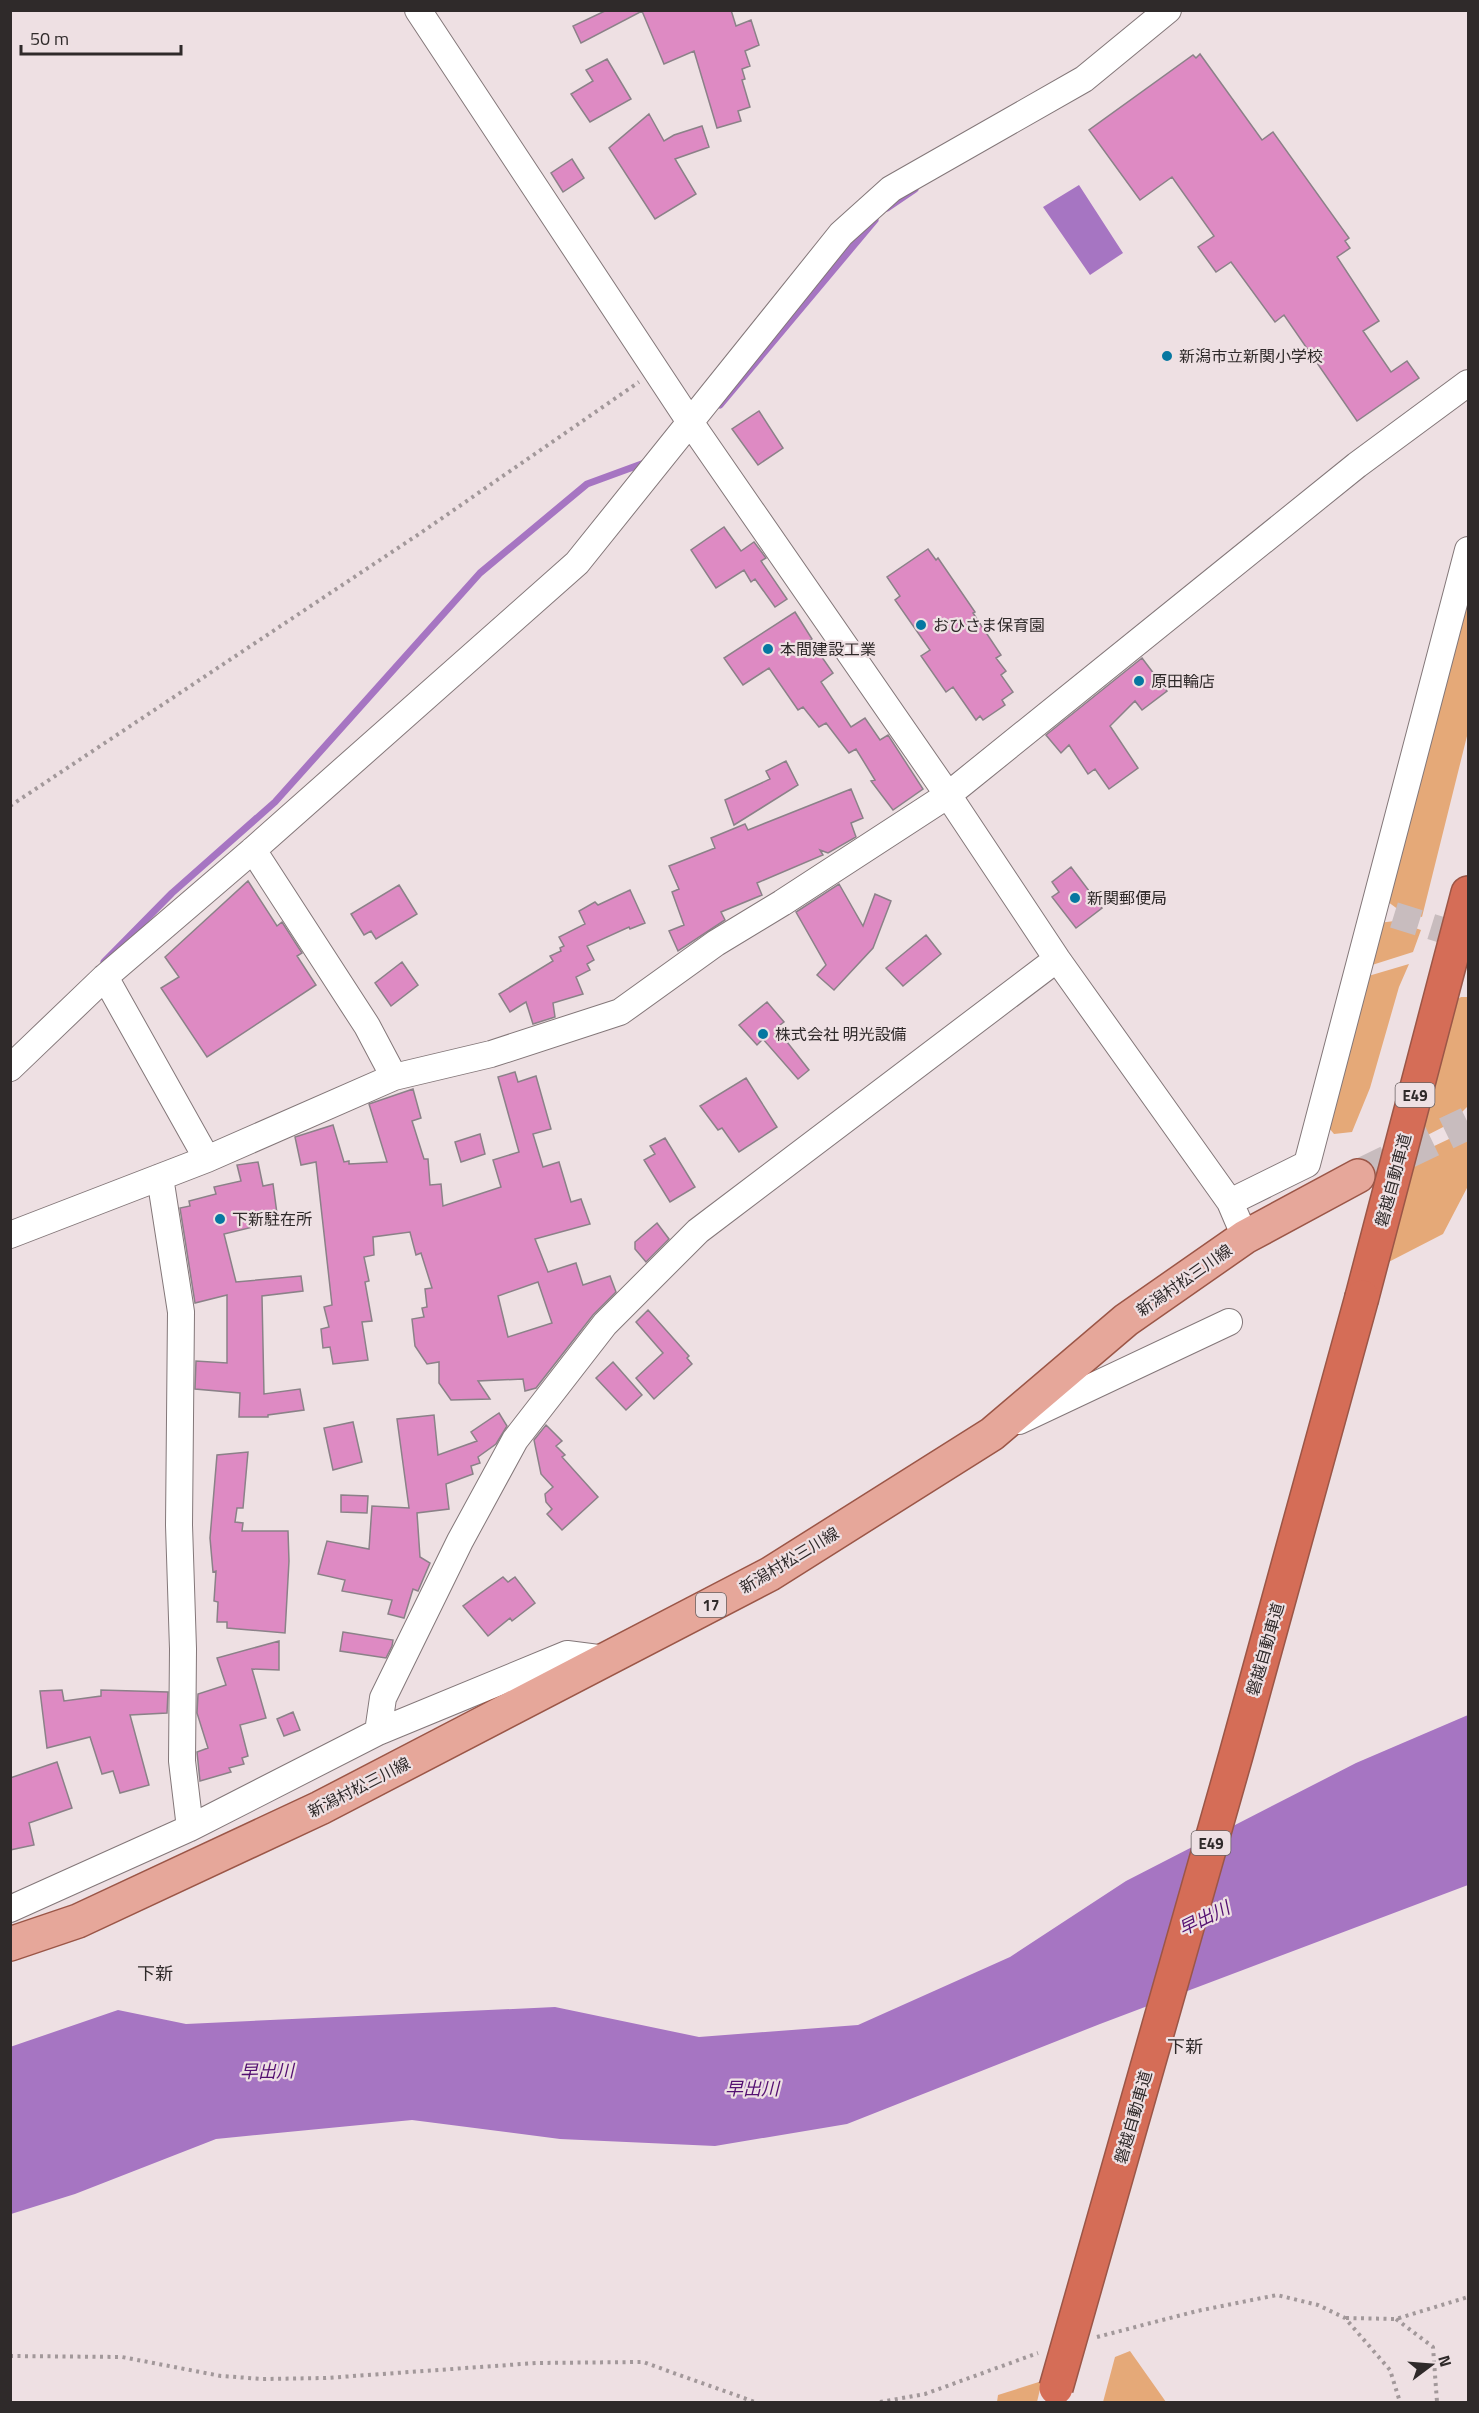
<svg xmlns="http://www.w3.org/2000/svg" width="1479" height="2413" font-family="'Titillium Web','Noto Sans JP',sans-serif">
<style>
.green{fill:#e5a978}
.water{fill:#a675c2}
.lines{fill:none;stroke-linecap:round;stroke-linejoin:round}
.stream{stroke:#a675c2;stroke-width:7}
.building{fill:#de8ac3;stroke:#8b8188;stroke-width:1.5;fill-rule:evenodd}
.minor-tunnel{stroke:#c8bcbe;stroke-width:26;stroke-dasharray:26 13;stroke-linecap:butt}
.major-tunnel{stroke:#c8bcbe;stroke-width:33;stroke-dasharray:33 16;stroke-linecap:butt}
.minor-casing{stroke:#837779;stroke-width:28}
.major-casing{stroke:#9b5647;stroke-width:36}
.highway-casing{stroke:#9b5647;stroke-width:36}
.path{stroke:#a2989a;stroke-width:4;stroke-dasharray:3 4.5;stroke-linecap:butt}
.minor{stroke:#fff;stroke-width:26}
.major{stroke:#e6a79a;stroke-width:33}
.highway{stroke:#d56d57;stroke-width:33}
.highway-bridge-casing{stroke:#9b5647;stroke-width:36;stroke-linecap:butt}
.highway-bridge{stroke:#d56d57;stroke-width:33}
.poi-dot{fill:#0677a1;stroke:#eee0e3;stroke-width:2}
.labels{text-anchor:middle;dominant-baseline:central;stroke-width:4.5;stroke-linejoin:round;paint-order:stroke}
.shield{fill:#eee0e3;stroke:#686162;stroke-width:1.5}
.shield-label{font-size:15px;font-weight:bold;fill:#2f2a2a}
.poi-label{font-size:16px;fill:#2f2a2a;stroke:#eee0e3;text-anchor:start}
.street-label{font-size:16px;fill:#2f2a2a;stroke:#eee0e3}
.water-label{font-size:18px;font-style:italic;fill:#541071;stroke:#eee0e3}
.neighbourhood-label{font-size:18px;fill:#2f2a2a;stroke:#eee0e3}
</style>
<rect width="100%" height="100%" fill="#eee0e3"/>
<path class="green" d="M1468,574V732L1422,917L1399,910L1384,899Z
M1395,921L1421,930L1413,952L1372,965L1378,923Z
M1409,964L1399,987L1370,1088L1352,1132L1334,1134L1324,1122L1365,977Z
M1461,997H1468V1106L1451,1123L1410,1144L1450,1004Z
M1468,1130V1186L1443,1234L1375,1269L1411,1157Z
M1130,2351L1166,2402H1103L1115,2357Z
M1042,2381L1037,2402H997L998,2395Z"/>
<path class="water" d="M1079,185L1123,253L1090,275L1043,207Z
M1468,1715V1885L1100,2024L847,2124L715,2146L560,2139L412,2120L216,2139L75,2194L11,2214L10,2047L118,2010L186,2024L555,2007L699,2037L858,2025L1010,1957L1126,1881L1356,1763Z"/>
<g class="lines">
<path class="stream" d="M887,208L915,189
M720,405L875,220
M104,962L172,893L275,802L480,573L587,484L647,462"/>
</g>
<path class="building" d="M607,10H731L736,26L751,20L759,45L745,51L750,66L742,69L745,79L742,80L750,107L738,111L741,121L717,128L694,51L664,64L642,11L581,43L573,26Z
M1200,54L1262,140L1273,132L1349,238L1345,241L1350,248L1337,257L1379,321L1363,331L1391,372L1407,361L1419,378L1357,421L1284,315L1275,322L1231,262L1216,272L1198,247L1214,236L1172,177L1140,200L1089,130L1193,55L1196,58Z
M607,59L631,99L590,122L571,94L593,81L586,70Z
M649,114L664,141L674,135L702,126L709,147L675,159L696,194L655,219L609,148Z
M572,159L584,178L563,192L551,173Z
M759,411L783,448L758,465L732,429Z
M724,527L741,551L754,542L766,558L761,561L787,599L775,607L755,579L751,582L744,570L716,588L691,550Z
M928,549L936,560L938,558L975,612L973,613L1001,655L996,658L1006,671L1001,675L1013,692L1002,700L1005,705L983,720L980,716L976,720L953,687L946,692L921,656L930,650L895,600L900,596L887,577Z
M795,612L812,639L810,640L833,673L821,682L851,727L865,718L880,740L888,735L923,789L893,810L871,781L875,780L856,749L849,753L826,723L819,727L803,707L798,710L769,668L743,685L724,658Z
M1142,658L1167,691L1142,710L1135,701L1110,726L1138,768L1109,789L1095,769L1088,774L1069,745L1061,753L1046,735Z
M786,761L798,785L734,825L725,800L770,779L766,771Z
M851,789L863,818L851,823L856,837L828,853L820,850L823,855L757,883L762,895L721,912L725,920L678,951L669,931L684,925L672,892L679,889L669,866L715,848L711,838L745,824L748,830Z
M1071,867L1102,908L1076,928L1052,897L1059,892L1052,882Z
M248,881L277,926L282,922L302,953L297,956L316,985L207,1057L161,988L179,977L165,957Z
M839,884L863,926L875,894L891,901L873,948L834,990L817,975L826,965L796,912Z
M399,885L417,914L376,939L371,931L364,935L351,914Z
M630,890L645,923L630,929L629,927L587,946L594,960L587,964L590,970L576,977L583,994L553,1003L555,1017L533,1024L526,1002L510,1012L499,994L553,961L550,956L561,951L560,948L564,946L559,937L585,924L579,911L595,902L598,905Z
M926,935L941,954L903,986L886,968Z
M402,962L418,985L391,1006L375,983Z
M767,1002L784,1022L776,1028L809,1070L798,1079L763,1039L757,1045L739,1025Z
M515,1072L518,1082L536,1076L551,1129L533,1134L543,1167L559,1162L571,1202L581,1199L590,1224L535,1239L548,1272L576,1263L583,1285L610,1276L616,1292L593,1315L536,1388L525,1391L523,1379L478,1381L490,1399L451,1400L439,1383V1362L427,1364L415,1346L412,1319L424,1317L422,1308L427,1307L425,1289L432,1288L421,1253L416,1255L410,1232L373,1237L374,1255L364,1257L369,1281L365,1282L372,1321L362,1322L368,1360L333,1364L330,1347L323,1348L321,1329L329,1327L324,1307L332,1305L316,1162L301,1165L295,1137L333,1125L344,1162L349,1161V1164L387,1162L369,1104L413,1089L421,1118L412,1121L424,1159H428L430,1185L441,1184L443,1206L501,1187L493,1160L519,1152L498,1077ZM538,1282L552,1323L508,1337L498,1296Z
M746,1078L777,1127L739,1152L722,1128L718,1130L700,1106Z
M480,1134L485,1154L461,1162L455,1142Z
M665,1138L695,1187L670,1202L644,1160L655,1154L650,1146Z
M258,1162L263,1186L273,1184L278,1221L224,1234L236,1282L301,1276L303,1291L262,1296L264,1394L300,1389L304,1410L268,1415V1417H239L240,1393L195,1389L196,1361L227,1363V1295L195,1303L180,1208L190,1206L189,1201L216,1194L214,1187L241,1181L237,1165Z
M657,1223L669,1239L646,1262L635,1249V1242Z
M648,1310L689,1356L687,1358L692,1364L654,1399L636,1378L663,1353L636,1322Z
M613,1362L642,1395L626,1410L596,1378Z
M499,1413L507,1426L496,1444L478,1457L480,1463L471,1466L473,1474L446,1484L449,1509L417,1513L420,1557L430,1563L418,1591L413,1589L404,1618L388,1614L392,1600L342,1591L345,1580L318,1574L327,1541L369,1549L372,1506L409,1508L397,1419L434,1415L438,1455L477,1441L471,1432Z
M353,1422L362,1462L333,1470L324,1428Z
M546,1425L562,1441L556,1446L565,1455L562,1457L598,1497L562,1530L547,1514L552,1509L546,1502L545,1494L553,1487L541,1474L534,1440Z
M248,1452L243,1508H237L235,1522L243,1523L242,1531H288L289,1561L285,1633L227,1628V1622H217L218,1602L214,1601L216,1571L213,1572L210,1538L217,1455Z
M341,1495L368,1496L367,1513L341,1512Z
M503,1577L508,1582L515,1577L535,1603L512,1621L510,1618L488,1636L463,1606Z
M343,1632L393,1640L392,1646L386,1658L340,1651Z
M279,1641V1670L252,1669L266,1718L240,1725L248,1756L242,1758L244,1764L229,1768L231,1772L200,1781L197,1752L208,1748L197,1713L198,1694L226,1685L217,1658Z
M62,1690L64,1701L101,1696V1690L168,1692L167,1713L130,1715L149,1785L120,1793L113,1771L102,1774L90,1737L47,1748L40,1691Z
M293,1712L300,1730L284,1736L277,1719Z
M57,1762L72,1808L29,1823L34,1845L10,1850V1778Z"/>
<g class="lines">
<path class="minor-tunnel" d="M1394,915L1468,938"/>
<path class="major-tunnel" d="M1358,1176L1468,1123"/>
<g class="minor-casing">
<path id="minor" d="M418,10L690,422L948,795L1057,959L1230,1202L1245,1237
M253,850L367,1026L394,1077
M105,977L207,1159
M10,1068L105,977L253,850L577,563L841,234L891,189L1084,79L1168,10
M160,1177L181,1312L179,1525L183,1649L182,1761L190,1828
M1230,1202L1307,1164L1468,550
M10,1235L207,1159L394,1077L491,1054L620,1012L716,943L782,903L948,795L1357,465L1468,383
M1019,1421L1229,1322
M606,1659L567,1654L378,1732L383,1698L460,1541L515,1440L605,1324L698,1231L1057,959
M10,1909L190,1828L378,1732"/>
</g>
<g class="major-casing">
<path id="major" d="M10,1944L78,1921L320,1808L770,1574L992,1434L1126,1320L1245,1237L1358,1176"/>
</g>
<g class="highway-casing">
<path id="highway" d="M1362,1297L1468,893"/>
</g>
<path class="path" d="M10,806L419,534L639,382
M1346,2318L1396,2319L1468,2297
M1396,2319L1433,2347L1437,2402
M1097,2337L1197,2311L1277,2295L1318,2305L1345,2318L1390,2370L1400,2402
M10,2356L122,2357L221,2376L263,2379L326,2378L536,2363L643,2362L755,2402
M880,2402L925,2394L1038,2353"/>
<use href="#minor" class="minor"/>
<use href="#major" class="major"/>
<use href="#highway" class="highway"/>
<g class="highway-bridge-casing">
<path id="highway-bridge" d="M1056,2388L1236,1755L1362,1297"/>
</g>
<use href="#highway-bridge" class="highway-bridge"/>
</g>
<g class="poi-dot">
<circle cx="1167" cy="356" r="6"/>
<circle cx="921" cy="625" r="6"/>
<circle cx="768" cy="649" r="6"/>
<circle cx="1139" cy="681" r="6"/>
<circle cx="1075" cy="898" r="6"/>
<circle cx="763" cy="1034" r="6"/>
<circle cx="220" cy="1219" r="6"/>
</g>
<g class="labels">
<g class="shield">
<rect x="1395.5" y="1083" width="39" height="24" rx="4.5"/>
<rect x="696" y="1593" width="30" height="24" rx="4.5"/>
<rect x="1191.5" y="1831" width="39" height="24" rx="4.5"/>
</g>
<g class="shield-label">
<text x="1415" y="1095">E49</text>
<text x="711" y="1605">17</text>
<text x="1211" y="1843">E49</text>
</g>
<g class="poi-label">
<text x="1179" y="356">新潟市立新関小学校</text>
<text x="933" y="625">おひさま保育園</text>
<text x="780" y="649">本間建設工業</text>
<text x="1151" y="681">原田輪店</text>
<text x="1087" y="898">新関郵便局</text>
<text x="775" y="1034">株式会社 明光設備</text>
<text x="232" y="1219">下新駐在所</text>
</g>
<g class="street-label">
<text transform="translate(1393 1180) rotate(-75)">磐越自動車道</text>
<text transform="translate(1184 1280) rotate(-35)">新潟村松三川線</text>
<text transform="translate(789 1560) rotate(-31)">新潟村松三川線</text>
<text transform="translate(1265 1649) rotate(-74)">磐越自動車道</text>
<text transform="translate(359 1787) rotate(-27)">新潟村松三川線</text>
<text transform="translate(1133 2117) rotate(-74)">磐越自動車道</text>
</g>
<g class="water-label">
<text transform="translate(1204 1918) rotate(-26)">早出川</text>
<text transform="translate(267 2071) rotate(-1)">早出川</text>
<text x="752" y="2088">早出川</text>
</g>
<g class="neighbourhood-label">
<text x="155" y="1973">下新</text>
<text x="1185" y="2046">下新</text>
</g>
</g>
<rect width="1479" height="2413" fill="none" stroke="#2f2a2a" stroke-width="24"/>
<g transform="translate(1431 2365) rotate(74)" stroke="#eee0e3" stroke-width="4.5" paint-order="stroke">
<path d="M0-4.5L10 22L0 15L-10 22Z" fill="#2f2a2a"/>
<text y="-9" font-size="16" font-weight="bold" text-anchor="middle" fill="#2f2a2a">N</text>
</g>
<path d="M21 45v9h160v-9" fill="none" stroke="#2f2a2a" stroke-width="3"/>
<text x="30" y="45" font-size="18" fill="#2f2a2a" stroke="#eee0e3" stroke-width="4.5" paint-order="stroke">50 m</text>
</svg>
